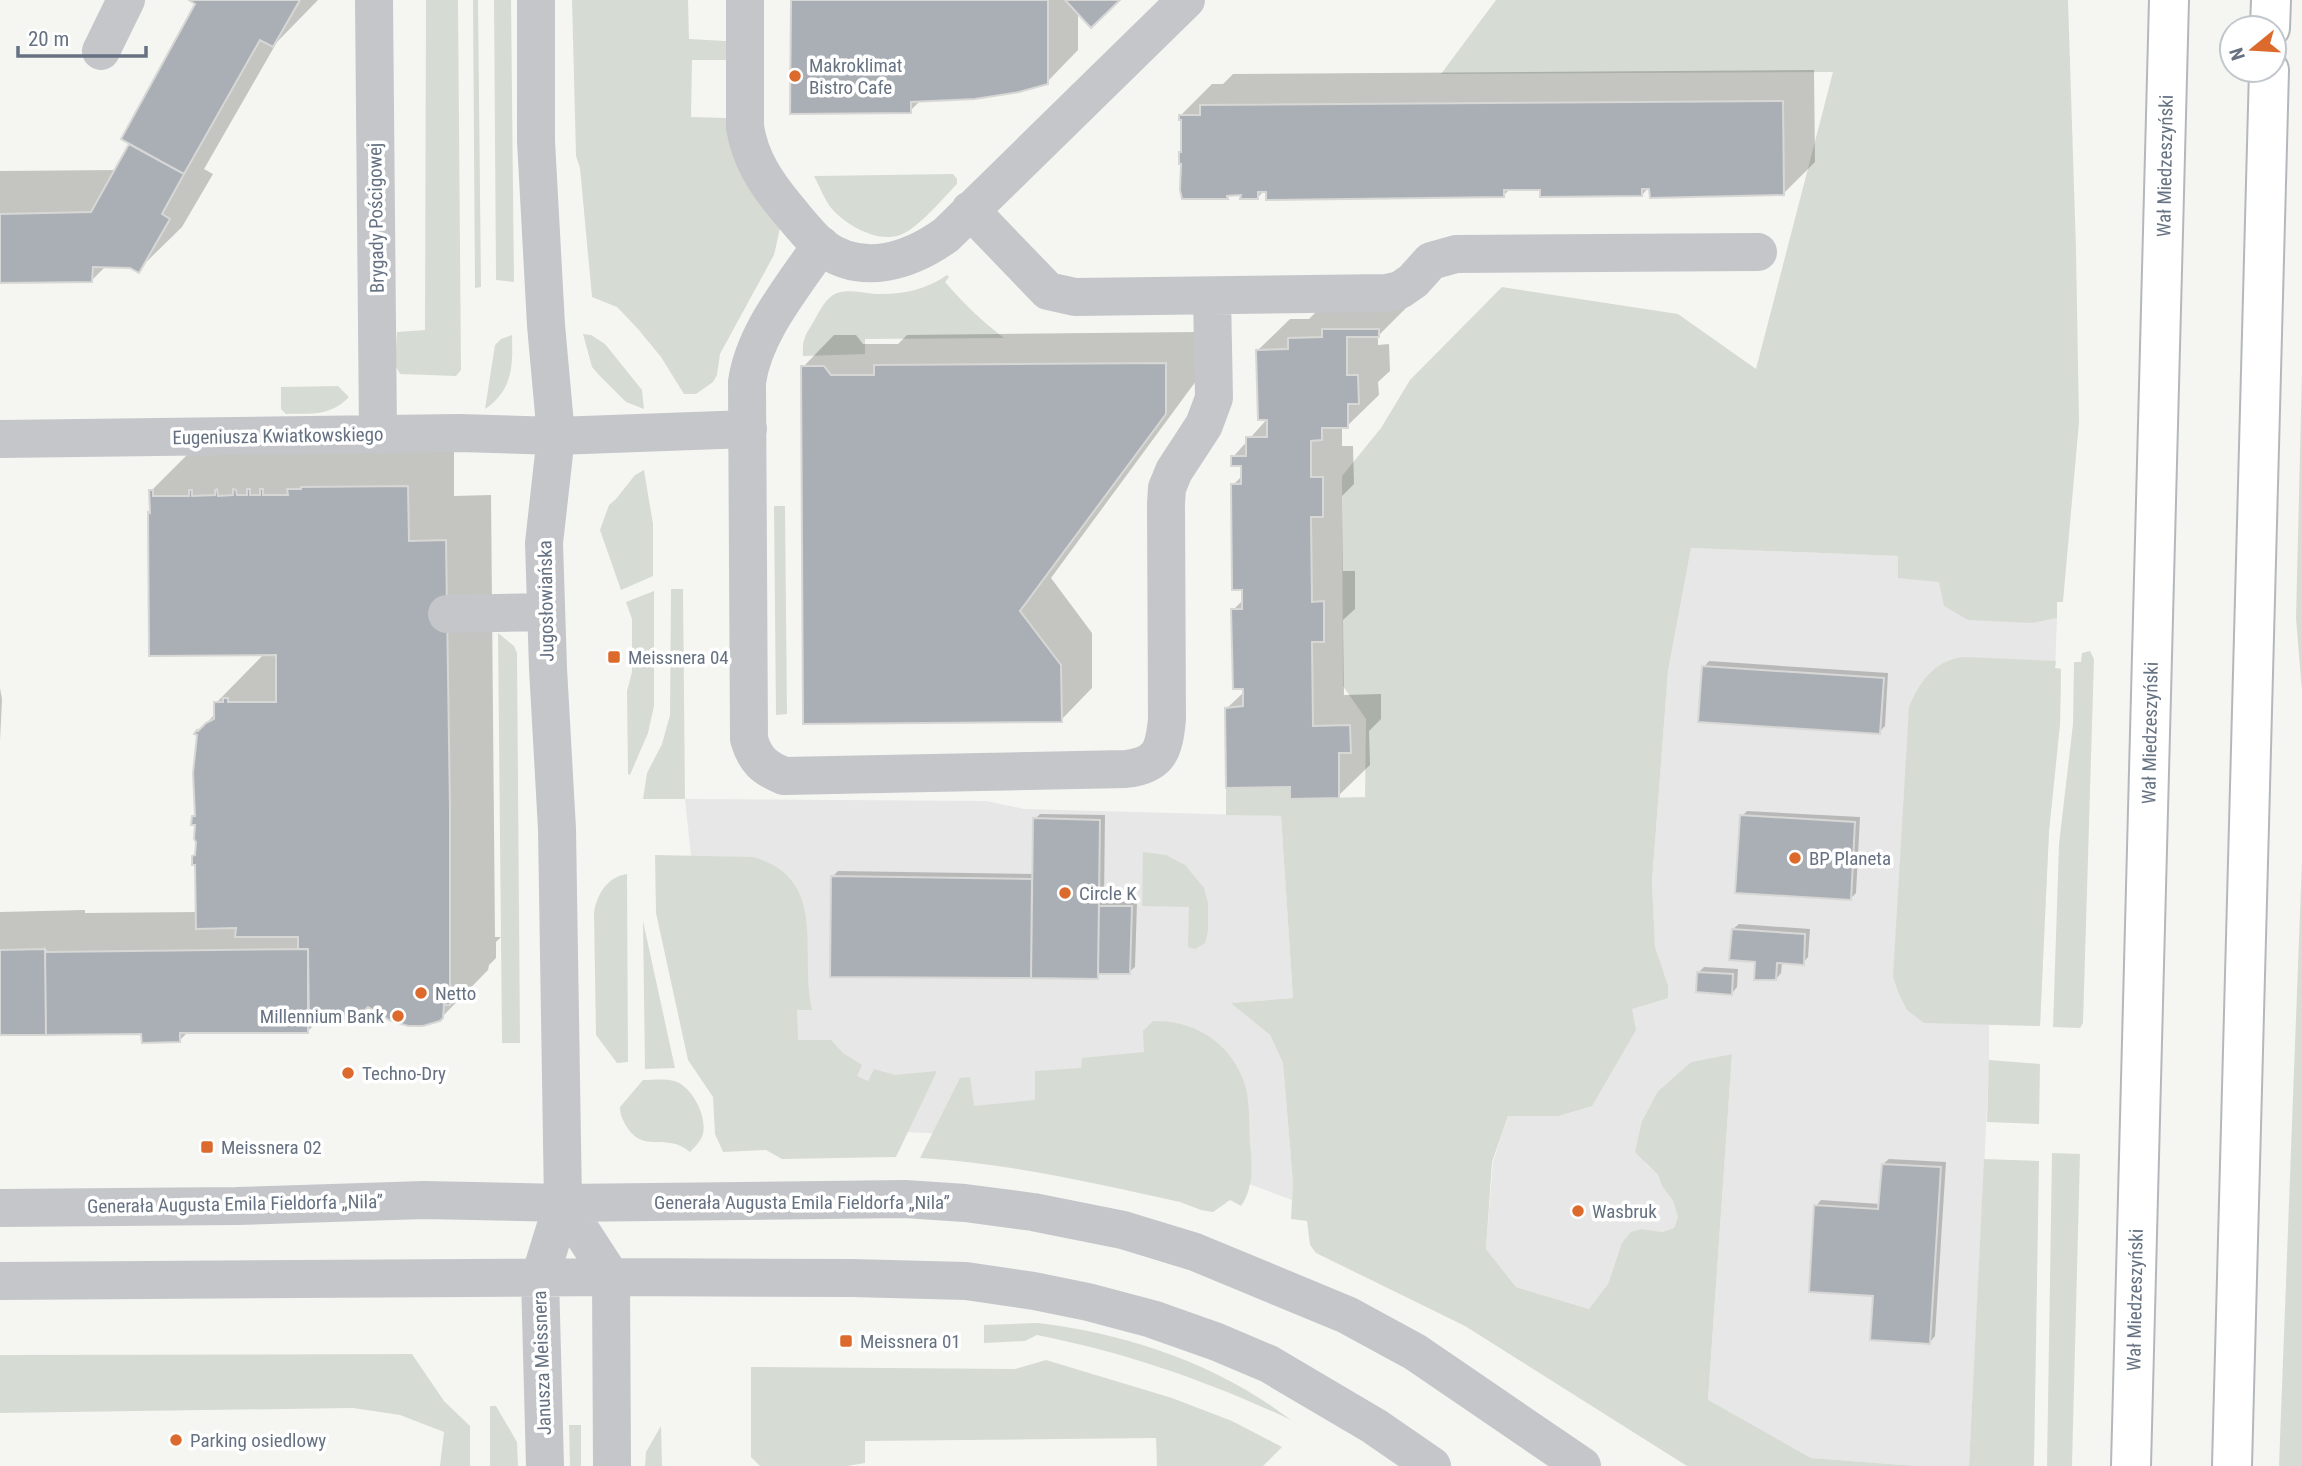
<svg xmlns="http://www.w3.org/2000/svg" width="2302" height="1466" font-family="'Roboto Condensed',sans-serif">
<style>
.built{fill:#e6e7e6}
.green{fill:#d6dcd3}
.shadow{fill:#0003}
.building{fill:#aaafb6;stroke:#d7d7d5;stroke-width:2}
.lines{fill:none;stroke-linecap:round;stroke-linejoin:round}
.major-casing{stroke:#b4b8bc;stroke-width:42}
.minor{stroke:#c4c6ca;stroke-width:38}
.major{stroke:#fff;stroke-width:38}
.poi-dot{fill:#dc6a2c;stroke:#fff;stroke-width:2.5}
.labels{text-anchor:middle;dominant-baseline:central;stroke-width:7;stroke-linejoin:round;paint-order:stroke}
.poi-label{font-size:19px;fill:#667282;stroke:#fff;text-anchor:start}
.street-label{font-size:19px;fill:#667282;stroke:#fff}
</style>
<rect width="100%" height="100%" fill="#f5f6f2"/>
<path class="built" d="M1691,548L1899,556L1939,582L2033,623L2057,618L2055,668L2061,669L2060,724L2049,831L2040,1026L1989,1025V1068L1969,1466H1916L1811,1458L1708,1401L1732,1054L1691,1062L1658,1091L1642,1121L1646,1164L1658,1175L1662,1186L1673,1201L1678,1217L1674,1228L1662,1232L1642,1229L1613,1270L1608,1284L1599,1297L1589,1309L1516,1287L1486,1249L1493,1162L1508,1116H1558L1660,965L1655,947L1652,883L1668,671Z
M685,799L986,801L1024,809L1281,816L1293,998L1232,1003L1270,1035L1283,1063L1293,1183L1292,1200L1143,1144L887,1131L691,1054V856Z"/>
<path class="green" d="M426,0H458L461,370L456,376L400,374L395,365L397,332L425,330Z
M473,0H478L481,287L475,288Z
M494,0H511L514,282L496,280Z
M572,0H688L689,39L726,41L727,60H692L691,117L727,118L781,224L774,255L720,354L717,375L713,382L696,394H684L661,357L638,329L617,307L592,297L580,168L576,156Z
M1496,0H2068L2076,249L2079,422L2063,602H2057V618L2033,623L1968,620L1944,606L1939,582L1898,578V556L1691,548L1668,671L1652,882L1655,947L1668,986V998L1632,1009L1636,1030L1592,1106L1558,1116H1508L1492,1162L1486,1249L1516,1287L1589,1309L1608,1284L1622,1243L1631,1232L1642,1229L1662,1232L1674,1228L1678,1217L1673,1201L1662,1186L1658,1175L1635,1152L1642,1121L1658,1091L1691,1062L1732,1054L1708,1400L1811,1458L1916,1466H1687L1465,1326L1316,1253L1310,1245L1307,1221L1291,1219L1293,1183L1283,1063L1270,1035L1231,1003L1293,998L1281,816L1226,815V788L1290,787V799L1365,797L1366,719L1343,686L1342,476L1381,428L1410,380L1502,287L1678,314L1756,369L1833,72L1441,74Z
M953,174L957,179V184C942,199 919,228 900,235C878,243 847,226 832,209C824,199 820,187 814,176Z
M947,275L949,277L945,282C963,303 983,322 1004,338L865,339V354L803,356C802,339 805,336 814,321C819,312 824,301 833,295C844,288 862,293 875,294C901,295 926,290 947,275Z
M583,334L591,335L605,344L642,390L644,409L626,402L599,375L592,367Z
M512,335C513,365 513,390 485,409L495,345L501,339Z
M2302,370V691L2296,618Z
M338,386L349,397C329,417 312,413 286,414L281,409V387Z
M644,470L653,524V576L621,590L600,530L609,505L616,499L635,475Z
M774,506H785L787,714L776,715Z
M671,589H683L685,799H643L647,773L662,744L670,715Z
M654,591V706L648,733L630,775L628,774L627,691L632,672V619L626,602Z
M498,633L514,646L517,653L520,1043H502Z
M2090,651L2094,659L2083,1023L2080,1028L2053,1027L2059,844L2073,724L2074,662H2081L2082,653Z
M1964,657L2056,661L2055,668L2061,669L2060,724L2049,831L2040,1026L1924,1023L1907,1010L1899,994L1893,977L1909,707C1920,681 1935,660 1964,657Z
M1143,852L1166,855L1185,865L1204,888L1208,903V931L1205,943L1195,949L1188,947L1189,907L1142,906Z
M655,855L753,857C829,879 799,950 812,1010H797L798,1040H831L843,1053L862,1065L857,1076L868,1081L874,1069L895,1075L937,1071L896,1157L782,1159L766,1150L723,1152L715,1134L713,1097L688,1060L656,913Z
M2302,860V1466H2279Z
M627,874L628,1062L617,1063L596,1035L594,913C597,894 607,877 627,874Z
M643,921L675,1068L645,1069Z
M1153,1021C1196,1019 1236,1047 1246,1089C1250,1106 1249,1125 1250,1143C1252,1166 1254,1187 1241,1206L1230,1200L1213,1212L1201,1210L1180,1202C1094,1183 1008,1163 920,1158L960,1078L970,1077L974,1106L1035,1100V1071L1081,1068L1082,1058L1144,1052L1143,1031Z
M1989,1060L2040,1064L2039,1124L1987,1122Z
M643,1080C653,1080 668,1078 677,1082C693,1089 707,1116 703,1134C701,1141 695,1147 690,1152C666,1131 643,1156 625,1124C622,1118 620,1114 620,1107Z
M2052,1153L2080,1154L2072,1466H2047Z
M1984,1159L2039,1161L2034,1466H1969Z
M1038,1323C1128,1334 1218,1364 1291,1420C1208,1381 1127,1353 1037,1335L1025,1341L984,1343V1325Z
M412,1354L444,1401L470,1426V1466H440L444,1432L400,1415L353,1408L0,1413V1355Z
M1046,1360L1172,1398L1232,1421L1282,1447L1263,1466H1157L1156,1438L865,1441V1463L847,1466H760L751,1457V1367L1015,1369Z
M490,1406H496L517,1442L518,1466H490Z
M569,1425H581V1466H570Z
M661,1426L662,1466H645L646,1452Z"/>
<path class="shadow" d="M192,0H318L277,42L204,169L213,174L182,227L138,270L130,266L107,265L92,280L0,282V171L117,170L198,3Z
M792,0H1118L1078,12V50L1047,82L921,100L910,111Z
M1814,70L1815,162L1783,194L1651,185L1642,195L1542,189L1511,188L1503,196L1265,190L1258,197L1243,193L1183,151V118L1180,116L1212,84H1223L1233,74Z
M1410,304L1378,336V345L1389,344L1390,371L1378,382L1379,395L1347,426H1342V446H1353L1354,484L1342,496L1343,571H1355V609L1343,620L1344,695L1381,694V719L1369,731L1370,765L1338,796L1291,785L1226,709L1245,691L1233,610L1243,600L1233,485L1243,475V464L1233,457L1268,418L1258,350L1290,319H1309L1321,307Z
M1196,332V381L1051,578L1092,633V688L1061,720L803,367L834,335H856L863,344H898L907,335Z
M454,441V496L491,495L495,937H501L496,942V958L489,965L488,970L439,1020L368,1004L319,1020L308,1031L188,1032L180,1040L142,1032L0,1033V912L85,910V913L198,912L197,863L193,856L197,853V823L193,817L197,813L199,734L197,733L216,713V703L264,654L149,513L152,511L151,491L197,445Z
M1709,661L1888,673L1885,726L1879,732L1704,667Z
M0,688L2,699L0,741Z
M1747,811L1860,817L1856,893L1850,899L1742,816Z
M1040,814L1105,815L1104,901L1137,902L1135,967L1129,972H1103L1097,977L831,975L833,876L838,871L1034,874L1035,819Z
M1739,924L1810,929L1808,957L1803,963L1782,962L1781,973L1776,979L1733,929Z
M1704,967L1738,969L1737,987L1732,993L1699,972Z
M1889,1159L1946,1162L1935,1336L1930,1342L1875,1294L1816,1206L1821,1200L1880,1204L1883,1164Z"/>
<path class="building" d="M189,0H300L273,47L260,40L184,174L121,139L195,4Z
M791,0H1048V84L1019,92L975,99L911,102V113L790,114Z
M1065,0H1120L1091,28Z
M1783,101L1784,195L1650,198L1649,189H1642V196L1540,197V190H1504V197L1266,200V192H1258V199H1240L1241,195L1227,196L1228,199H1182L1180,190L1181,164H1179V152H1181V120H1179V115H1200V105Z
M129,144L184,174L162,214L170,219L139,273L130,268L93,267L92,282L0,283V214L91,212Z
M1322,329H1379V337H1347V375H1358L1359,404H1348V428H1322V440L1311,441V477H1323V517H1311L1312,602L1324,601V642H1312L1313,726L1350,725L1351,753H1339V798L1290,799V787L1226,788L1225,708L1243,706V689H1233L1231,609H1242V590H1232L1231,484H1241V466H1231V456H1246V437H1267V420H1258L1256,350L1288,349V338L1322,337Z
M1166,363V414L1020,611L1061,665L1062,722L803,724L801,366H824L831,375H874V365Z
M408,486L409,541L446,540L450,809V1005H444L443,1018L440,1021L423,1026H408L389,1020L368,1007L353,1021L309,1022L308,949H298V937H235L236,928L196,929L195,865H192V856L195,855L196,842L194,839L195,825H191L192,816H195L193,773L197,735L194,734L197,730L198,731L206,723L214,719V702H223V698H228V702H276V655L149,656L148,512L150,513L149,490H153V496H189V490H192V496L215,495V490L217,489L218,496L233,495V489L236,490L237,495H247V489H250V495H260V489H263V495H288L287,489H301V487Z
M1702,666L1884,678L1880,734L1698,722Z
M1740,815L1855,822L1851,900L1735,893Z
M1033,818L1100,820L1098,979L1031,978Z
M831,876L1032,879L1031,978L830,977Z
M1099,906H1132L1130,974H1098Z
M1732,929L1805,934L1804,965L1777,963L1776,980H1754L1755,962L1729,960Z
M45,949L46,1035H0V950Z
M45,949L47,952L308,949V1033H180V1042L142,1043L141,1034L46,1035Z
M1697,972L1733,974L1732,995L1696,992Z
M1882,1164L1941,1167L1930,1344L1870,1340L1873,1296L1809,1292L1814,1205L1878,1209Z"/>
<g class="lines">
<g class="major-casing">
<path id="major" d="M2270,28L2271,0
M2131,1466L2169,0
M2232,1466L2269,70"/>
</g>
<path class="minor" d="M374,0L378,435
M536,0V141L546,325L556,436L544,543L548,668L557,829L563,1203L540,1277L545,1466
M745,0V127C750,159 766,183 786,207C797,220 809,236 822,247C862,277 910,261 946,235L1186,0
M101,51L126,0
M970,210L1048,291L1075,297L1386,293L1400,290L1413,281L1431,261L1456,254L1758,252
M821,245C793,287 754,332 747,382L749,739C755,760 764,768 784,776L1126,769C1160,765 1164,750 1167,719L1166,504L1167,488L1174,471L1204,425L1214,398L1212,296
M0,439L459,433L556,436L748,429
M447,614L546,612
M563,1203L611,1277L612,1466
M0,1208L237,1206L424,1200L563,1203L905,1199L965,1203L1033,1212L1123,1230L1195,1252L1347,1315L1415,1352L1582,1466
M0,1281L611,1277L852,1278L966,1281L1034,1291L1088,1302L1152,1319L1217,1342L1269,1364L1374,1426L1432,1466"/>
<use href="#major" class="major"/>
</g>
<g class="poi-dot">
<circle cx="795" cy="76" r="7"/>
<rect x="607" y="650" width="14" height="14" rx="3.5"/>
<circle cx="1795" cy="858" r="7"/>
<circle cx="1065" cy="893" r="7"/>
<circle cx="421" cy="993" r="7"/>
<circle cx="398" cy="1016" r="7"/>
<circle cx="348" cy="1073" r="7"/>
<rect x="200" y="1140" width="14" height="14" rx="3.5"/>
<circle cx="1578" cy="1211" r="7"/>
<rect x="839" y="1334" width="14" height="14" rx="3.5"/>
<circle cx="176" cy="1440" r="7"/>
</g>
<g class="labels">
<g class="poi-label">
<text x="809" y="65">Makroklimat<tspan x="809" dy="22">Bistro Cafe</tspan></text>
<text x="628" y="657">Meissnera 04</text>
<text x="1809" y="858">BP Planeta</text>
<text x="1079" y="893">Circle K</text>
<text x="435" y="993">Netto</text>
<text x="384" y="1016" text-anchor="end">Millennium Bank</text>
<text x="362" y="1073">Techno-Dry</text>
<text x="221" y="1147">Meissnera 02</text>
<text x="1592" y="1211">Wasbruk</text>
<text x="860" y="1341">Meissnera 01</text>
<text x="190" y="1440">Parking osiedlowy</text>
</g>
<g class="street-label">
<text transform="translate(2165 166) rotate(-89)">Wał Miedzeszyński</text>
<text transform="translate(376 218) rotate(-91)">Brygady Pościgowej</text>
<text transform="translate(278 436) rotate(-1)">Eugeniusza Kwiatkowskiego</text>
<text transform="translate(546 601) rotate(-91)">Jugosłowiańska</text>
<text transform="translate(2150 733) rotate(-89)">Wał Miedzeszyński</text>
<text x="802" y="1202">Generała Augusta Emila Fieldorfa „Nila”</text>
<text transform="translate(235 1204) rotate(-1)">Generała Augusta Emila Fieldorfa „Nila”</text>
<text transform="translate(2135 1300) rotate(-89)">Wał Miedzeszyński</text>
<text transform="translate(542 1363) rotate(-92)">Janusza Meissnera</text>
</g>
</g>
<g transform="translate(2253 49) rotate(252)"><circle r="33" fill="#ffffff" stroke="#c2c7cd" stroke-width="2"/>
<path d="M0-5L12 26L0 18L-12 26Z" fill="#dc6a2c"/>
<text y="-10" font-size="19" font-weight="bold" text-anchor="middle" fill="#667282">N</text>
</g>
<path d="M18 46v10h128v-10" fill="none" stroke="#667282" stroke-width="3.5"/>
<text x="28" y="46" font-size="21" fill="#667282" stroke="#ffffff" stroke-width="5" paint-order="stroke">20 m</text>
</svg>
